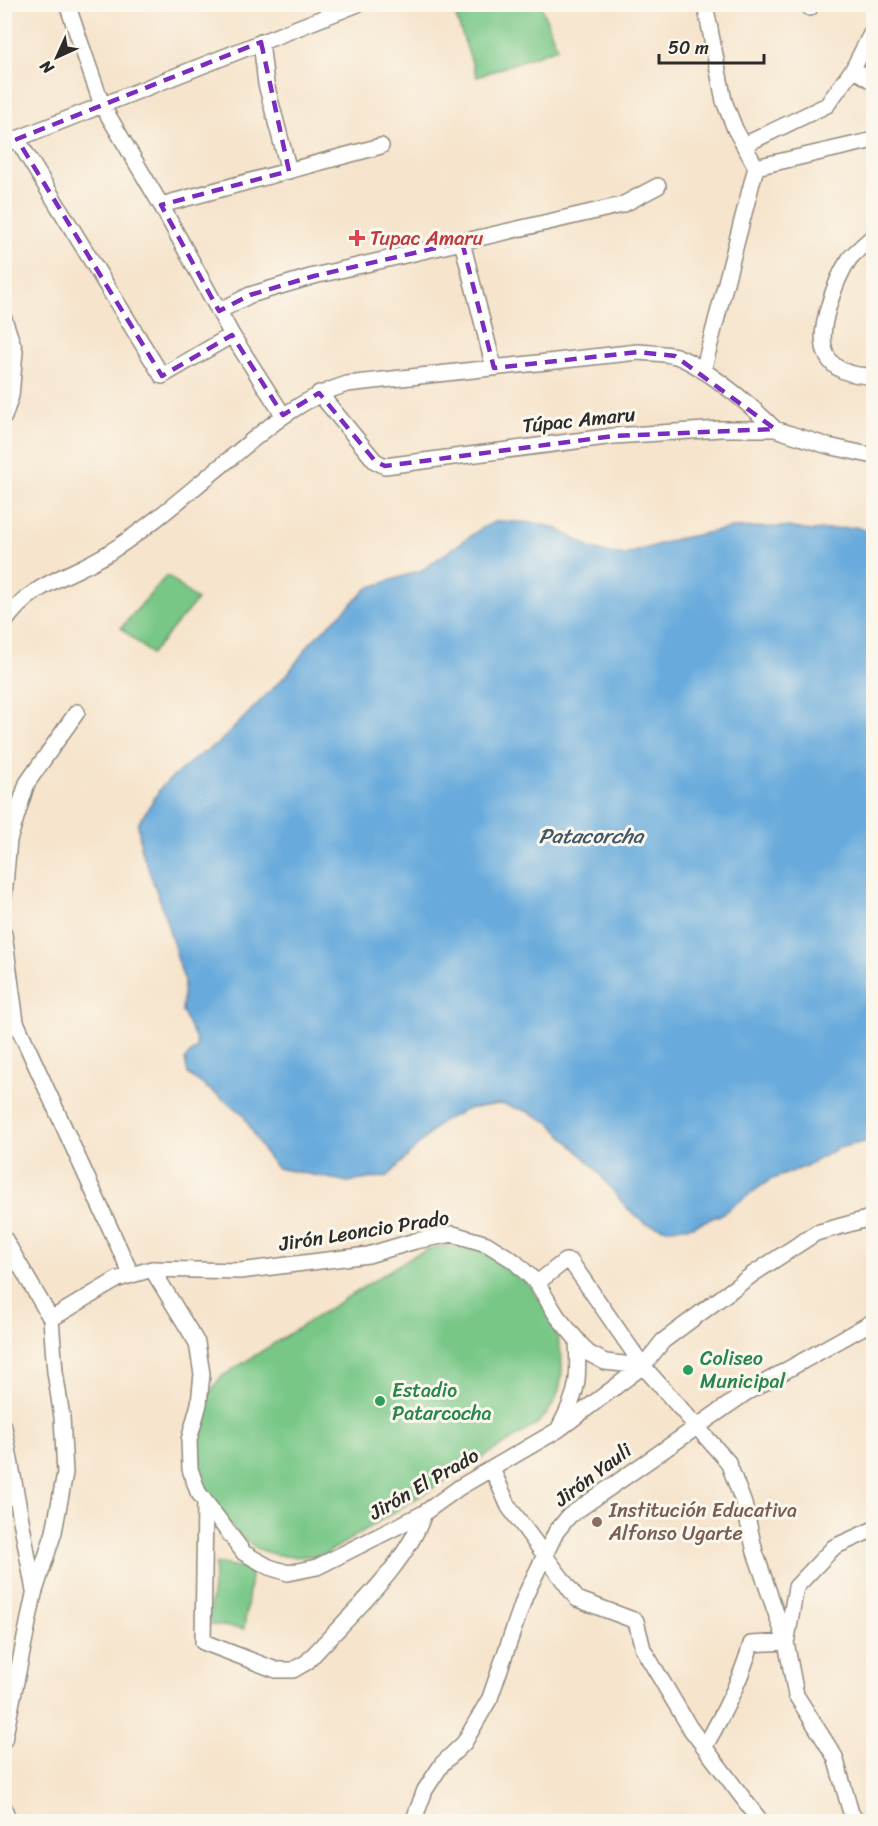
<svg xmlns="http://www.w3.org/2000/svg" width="878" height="1826" font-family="Sriracha,sans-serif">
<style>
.green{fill:#78c787;stroke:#527959;stroke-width:1.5}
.water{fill:#68aadc;stroke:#4a6a84;stroke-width:1.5}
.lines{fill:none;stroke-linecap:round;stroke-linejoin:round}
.minor-casing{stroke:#90887c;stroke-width:18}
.minor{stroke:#fff;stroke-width:15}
.marked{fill:none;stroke:#7b2cbf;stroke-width:4.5;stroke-dasharray:12 8;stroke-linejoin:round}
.health-dot{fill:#e0444e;stroke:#fbf7ec;stroke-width:2}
.leisure-dot{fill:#2e9e5b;stroke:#fbf7ec;stroke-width:2}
.education-dot{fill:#8d6e63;stroke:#fbf7ec;stroke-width:2}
.labels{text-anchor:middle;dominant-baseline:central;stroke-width:6;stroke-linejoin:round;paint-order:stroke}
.health-label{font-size:20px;fill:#be3a42;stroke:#fbf7ec;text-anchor:start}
.street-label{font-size:20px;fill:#2b2b2b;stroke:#fbf7ec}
.leisure-label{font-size:20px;fill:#27864d;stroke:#fbf7ec;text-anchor:start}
.education-label{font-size:20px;fill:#785e54;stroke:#fbf7ec;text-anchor:start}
.water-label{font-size:21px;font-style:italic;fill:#405769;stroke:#fbf7ec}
</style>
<rect width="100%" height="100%" fill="#fbf7ec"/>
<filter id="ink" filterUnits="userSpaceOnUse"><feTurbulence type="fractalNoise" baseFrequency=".0167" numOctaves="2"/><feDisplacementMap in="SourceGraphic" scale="12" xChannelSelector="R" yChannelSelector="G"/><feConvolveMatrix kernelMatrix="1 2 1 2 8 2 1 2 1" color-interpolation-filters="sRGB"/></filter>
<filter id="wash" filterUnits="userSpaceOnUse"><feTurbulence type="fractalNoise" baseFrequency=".008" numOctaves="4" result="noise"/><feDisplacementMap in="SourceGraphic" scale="24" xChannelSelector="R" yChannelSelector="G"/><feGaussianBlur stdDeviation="1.35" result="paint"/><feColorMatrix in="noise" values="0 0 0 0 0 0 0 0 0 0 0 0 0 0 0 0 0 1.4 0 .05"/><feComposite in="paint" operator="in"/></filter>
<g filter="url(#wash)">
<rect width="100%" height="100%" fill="#f6e4cc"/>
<path class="green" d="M492,5H541L557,48L477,77L456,17Z
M167,575L197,600L151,654L121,628Z
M455,1245C462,1246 472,1245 478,1247C530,1266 576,1339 558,1393C554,1406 546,1414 537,1424L326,1554C269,1564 240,1548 212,1499C207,1490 201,1481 197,1471C184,1441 202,1401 221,1377L411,1257L431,1248Z
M216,1563L252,1569L244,1629L208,1624Z"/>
<path class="water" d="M497,521L534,523L556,528L590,548L606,553L625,555L676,539L732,528L788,527L811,531L856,527L873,533V1140L838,1148L804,1167L770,1180L720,1215L693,1226L668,1229L644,1223L626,1207L595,1168L549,1122L524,1110L500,1104L467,1109L441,1122L388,1176L348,1182L277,1168L264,1152L242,1113L188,1074L185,1059L197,1047L195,1037L182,1011L184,980L162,906L141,849L138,824L162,786L198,756L218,744L289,672L311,642L368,588L422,570L482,528Z"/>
</g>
<g filter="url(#ink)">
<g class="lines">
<g class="minor-casing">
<path id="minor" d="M67,4L102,105L161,205L232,335L283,415
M810,8V4
M261,42L266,84L289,171
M853,69L874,82
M17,139L162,376L232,335
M4,144L358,4
M744,145L827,105L853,69L874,28
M756,167L874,140
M161,205L381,146
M874,235C866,243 857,250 850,258C840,272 834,288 829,305C816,347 822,376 874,376
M462,242L494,368
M219,311L250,295L314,276L622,205L658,186
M4,319L15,351L11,396L4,417
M703,371L756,167L735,129L724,101L705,4
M319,393L375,461L385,466L614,436L721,429H775L828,446L874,456
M4,623C36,578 72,578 113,550C155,523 193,488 232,457C269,426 301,398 347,384L638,352C650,353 665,353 676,356C704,366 753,407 775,429
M4,896L9,840L27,783L77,712
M4,934L16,1022L131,1274
M4,1238L51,1319L55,1372L62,1417L65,1473L54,1532L34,1594L4,1740
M152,1269L197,1343L202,1374L199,1404L189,1440L190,1469L198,1492L244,1553L269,1567L288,1573L317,1567L424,1513L460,1487L558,1430L643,1366L663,1341L753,1274L816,1233L874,1217
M537,1283L565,1261L571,1262L643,1366
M51,1319L118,1279L152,1269L240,1271L368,1255L415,1241L453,1234L487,1244L514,1261L537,1283L557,1316L588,1353L605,1362L643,1366L728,1462L744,1504L755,1552L786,1642L796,1695L835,1757L851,1813L857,1822
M560,1426C579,1391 579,1378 577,1340
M4,1427L34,1591
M492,1469L509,1507L577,1599L636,1621L643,1649L690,1728L761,1822
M205,1504L203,1642L276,1670H293L307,1662C345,1619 407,1566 424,1513
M787,1639L796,1587L834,1547L874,1529
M705,1746C724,1713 741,1680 751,1644L786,1642
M4,1808L9,1822
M413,1822L425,1790L442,1764L464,1743L490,1698L525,1596L556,1532L569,1516L744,1394L874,1321"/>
</g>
<use href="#minor" class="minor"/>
</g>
</g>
<path class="marked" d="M261,42L289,171L161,205L219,311L250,295L314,276L462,242L494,368L638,352L675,356L775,429L614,436L385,466L375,461L319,393L283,415L232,335L162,376L17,139Z"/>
<path class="health-dot" d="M354 229h6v6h6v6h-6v6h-6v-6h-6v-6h6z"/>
<g class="leisure-dot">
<circle cx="688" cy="1370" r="6"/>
<circle cx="380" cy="1401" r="6"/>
</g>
<circle class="education-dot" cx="597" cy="1522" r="6"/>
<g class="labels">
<g class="health-label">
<text x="370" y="238">Tupac Amaru</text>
</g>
<g class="street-label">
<text transform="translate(579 420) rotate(-6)">Túpac Amaru</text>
<text transform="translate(364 1231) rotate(-9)">Jirón Leoncio Prado</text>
<text transform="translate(593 1475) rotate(-37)">Jirón Yauli</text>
<text transform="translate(424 1484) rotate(-30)">Jirón El Prado</text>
</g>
<g class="leisure-label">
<text x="700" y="1358">Coliseo<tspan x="700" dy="23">Municipal</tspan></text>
<text x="392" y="1390">Estadio<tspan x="392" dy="23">Patarcocha</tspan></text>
</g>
<g class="education-label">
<text x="609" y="1510">Institución Educativa<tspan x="609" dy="23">Alfonso Ugarte</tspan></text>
</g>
<g class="water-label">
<text x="591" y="836">Patacorcha</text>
</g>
</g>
<rect width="878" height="1826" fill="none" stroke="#fbf7ec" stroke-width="24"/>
<g transform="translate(57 57) rotate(225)" stroke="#fbf7ec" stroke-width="4.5" paint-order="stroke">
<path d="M0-4.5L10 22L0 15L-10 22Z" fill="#2b2b2b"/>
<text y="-9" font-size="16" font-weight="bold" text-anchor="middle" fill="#2b2b2b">N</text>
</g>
<path d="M659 54v9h105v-9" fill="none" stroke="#2b2b2b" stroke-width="3"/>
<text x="668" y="54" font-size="18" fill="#2b2b2b" stroke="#fbf7ec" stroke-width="4.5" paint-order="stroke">50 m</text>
</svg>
